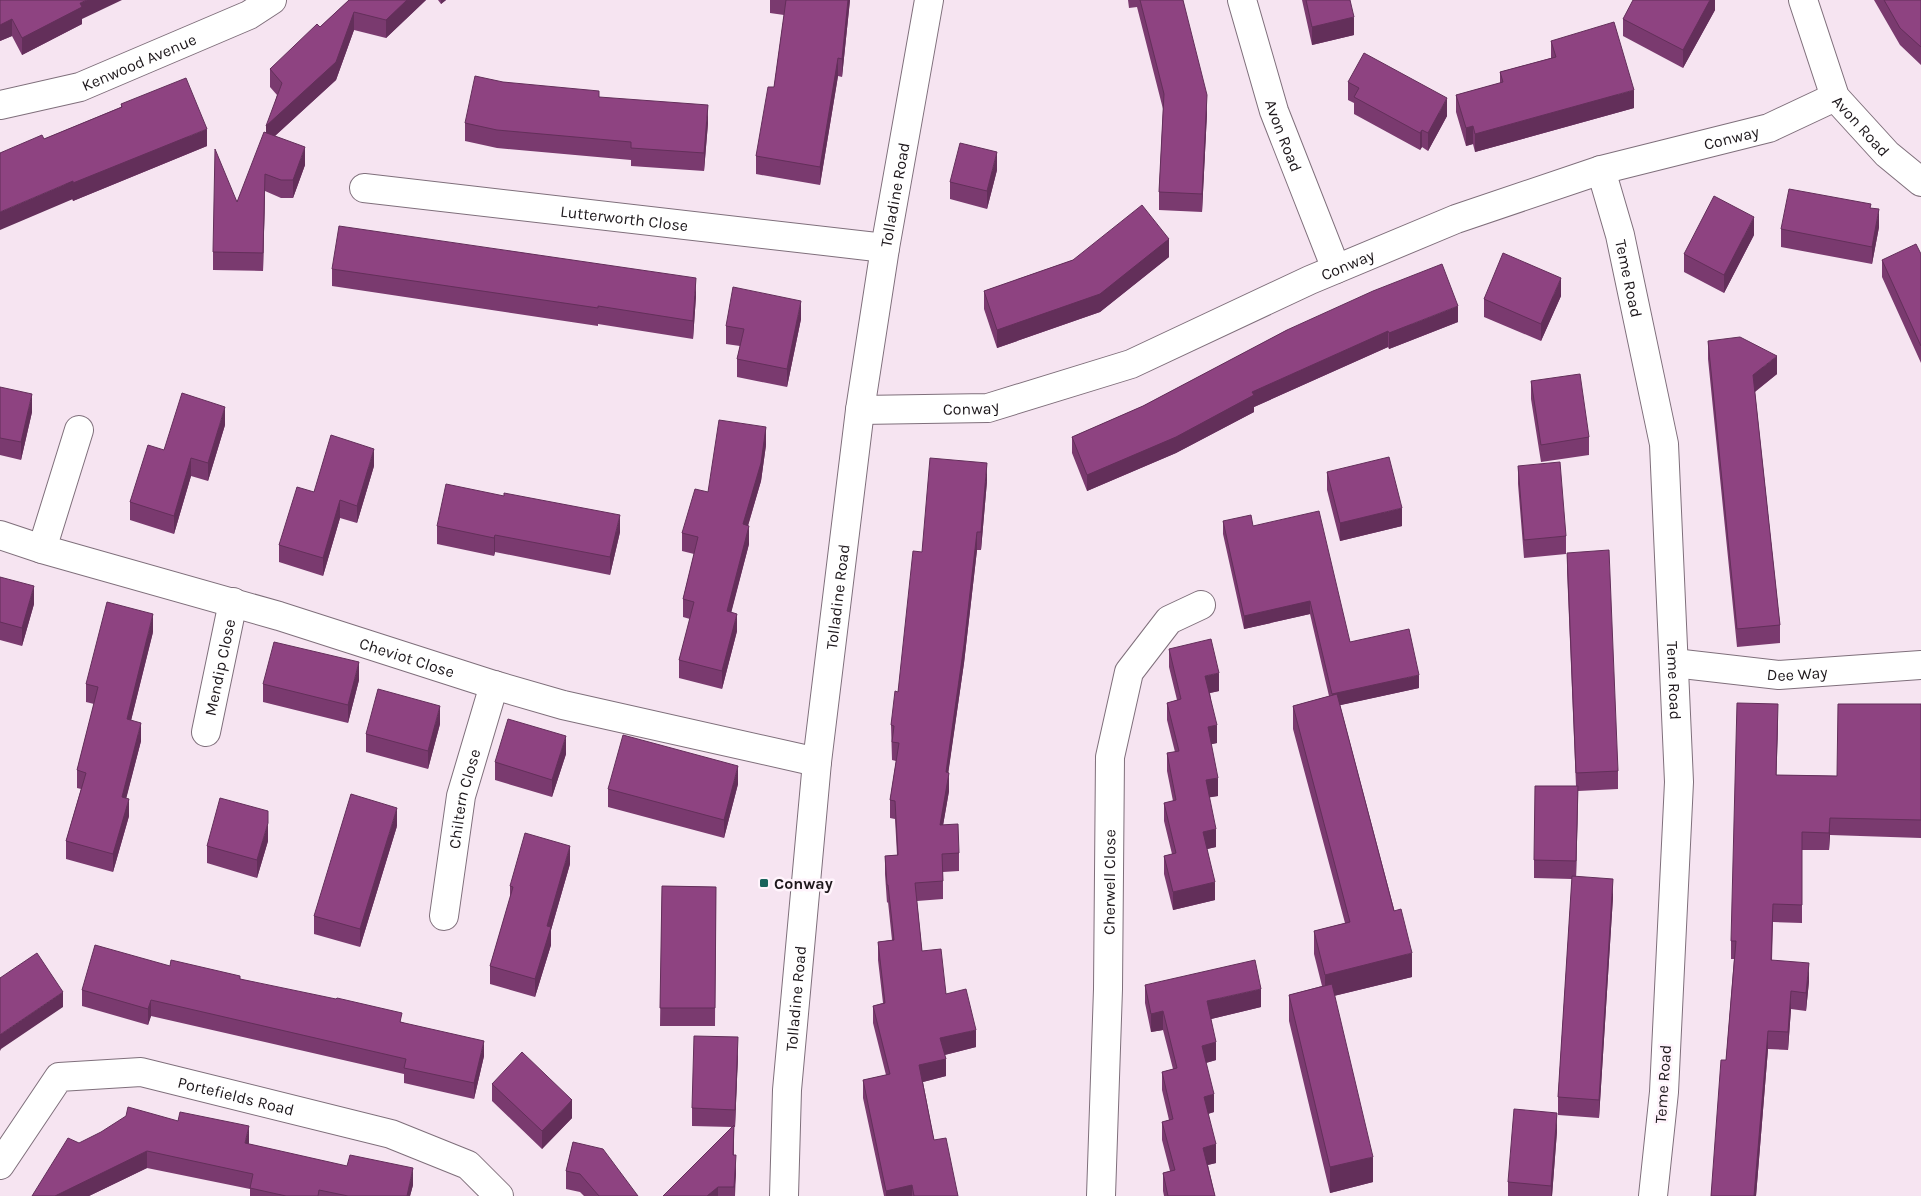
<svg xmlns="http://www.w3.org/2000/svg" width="1921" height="1196" font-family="Karla,sans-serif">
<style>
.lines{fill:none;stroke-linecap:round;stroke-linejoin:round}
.street-casing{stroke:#7f6f7b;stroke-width:30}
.secondary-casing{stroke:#7f6f7b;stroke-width:30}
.street{stroke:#fff;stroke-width:28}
.secondary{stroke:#fff;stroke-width:28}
.wall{fill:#7a3a6f}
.shaded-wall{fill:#632f5a}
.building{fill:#8e4381;stroke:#632f5a}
.poi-dot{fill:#1a645c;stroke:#fff4fc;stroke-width:2}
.labels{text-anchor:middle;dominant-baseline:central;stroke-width:5;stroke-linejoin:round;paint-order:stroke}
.street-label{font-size:16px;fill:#1d171b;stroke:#fff4fc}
.poi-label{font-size:16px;font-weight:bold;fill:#1d171b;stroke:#fff4fc;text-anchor:start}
</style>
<rect width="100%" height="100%" fill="#f6e4f1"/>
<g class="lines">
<g class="street-casing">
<g id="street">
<path id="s1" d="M1242,0L1274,111L1336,269"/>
<path id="s2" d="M1803,0L1835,97L1887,154L1921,182"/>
<path id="s3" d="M0,105L80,87L249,15L272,0"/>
<path id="s4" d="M1601,170L1620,235L1664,444L1679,782L1664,1092L1653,1196"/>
<path id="s5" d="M364,188L885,248"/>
<path id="s6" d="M860,410L988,408L1131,364L1310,280L1456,219L1601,170L1769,128L1835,97"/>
<path id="s7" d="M0,535L42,549L279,616L494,685L563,705L817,762"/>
<path d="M42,549L79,430"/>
<path id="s8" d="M1674,663L1779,675L1921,665"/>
<path id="s9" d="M206,732L233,602"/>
<path id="s10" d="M444,916L461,796L494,685"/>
<path id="s11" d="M0,1165L59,1077L141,1072L391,1134L468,1165L499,1196"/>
<path id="s12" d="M1101,1196L1108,989L1110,757L1129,672L1169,620L1201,605"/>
</g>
</g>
<g class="secondary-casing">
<g id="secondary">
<path id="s13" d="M784,1196L787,1090L817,762L860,410L885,248L929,0"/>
</g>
</g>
<use href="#street" class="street"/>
<use href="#secondary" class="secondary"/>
</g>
<path class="wall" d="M0,0L82,19V24L22,55L12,36L0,41Z
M349,0H426L386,38L354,30L336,80L275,136L305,165L293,198H281L265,191L263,271L213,270V252L237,202L266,133L277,95L270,87V69L320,27Z
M438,0H446L441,4Z
M770,0H850L842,77L838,76L820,185L756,174V156L774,87L784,15L770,13Z
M1128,0H1183L1207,113L1202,212L1159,210V192L1163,109L1137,7L1129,8Z
M1302,0H1350L1354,35L1312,45Z
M1715,0V10L1683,68L1623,36V19Z
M1874,0H1921V65L1900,45Z
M1551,41L1634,108L1475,152L1473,144L1466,146L1456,112V95L1500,83V72L1551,58Z
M503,82L599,97L708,123L704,171L631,166V160L497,148L465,141V123Z
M1348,82L1447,116L1428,151L1422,147L1420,150L1354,114V103L1348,100Z
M121,104L207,146L73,201L44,139L121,107Z
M997,170L987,209L950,199V182Z
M1871,208L1879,227L1872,264L1781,247V229Z
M1754,235L1724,293L1684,272V254Z
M1921,254V363L1882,277V260Z
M1169,257L1100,312L997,348L984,309V291L1073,260Z
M332,269L696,296L693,339L598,324V326L332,286Z
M1561,296L1541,341L1484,317V299Z
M801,319L787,387L737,377V359L740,346L726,344V326Z
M1458,322L1389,349L1388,347L1254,407V412L1176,453L1087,491L1072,453V437L1143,406L1287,330Z
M1708,341L1777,374L1755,392L1780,625V643L1737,647L1708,359Z
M1531,381L1589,437V455L1541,462L1531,399Z
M0,387L32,412L21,460L0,455Z
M225,425L208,481L191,476L174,534L130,520V502L164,450Z
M766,445L761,481L748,526L749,544L731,612L737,631L722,689L679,678V660L690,619L683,617V599L694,554L682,551V533L708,492Z
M374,466L357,523L340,518L323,576L279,562V545L314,492Z
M1518,466L1566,536V554L1524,558L1518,484Z
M1327,472L1402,526L1340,541L1327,490Z
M987,481L981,550H977L964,663L948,773L949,791L943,825L959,853V871L943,872V899L917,901L922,951L976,1047L945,1055L946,1076L923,1082L934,1140L958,1196H884L863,1098V1080L886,1075L873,1023V1006L883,1003L878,960V942L892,940L888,902L887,903L885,874V856L897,855L895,819L890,818V800L896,761L892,760L891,725L898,692L922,552Z
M1223,521L1253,526L1350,642L1419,688L1340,705L1412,977L1334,996L1373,1182L1330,1193L1289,1021V995L1322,986L1314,954V931L1345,923L1293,729V706L1329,696L1310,614L1244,629L1223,534Z
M437,526L620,532L610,575L495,552L494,556L437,544Z
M1567,553L1618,771V789L1578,791L1576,877L1613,897L1599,1118L1558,1115V1097L1572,879L1534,878V860L1576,786L1567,570Z
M0,577L34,604L22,646L0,640Z
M153,632L131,720L141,741L126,798L129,816L113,872L66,859V841L81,789L77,788V770L94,704L86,702V684Z
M1169,649L1219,691L1210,693L1217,743L1211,744L1218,796L1209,797L1216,847L1207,849L1215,900L1173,910L1164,874V856L1172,854L1164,821V803L1173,801L1167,771V753L1175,752L1167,720V703L1177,700L1169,667Z
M359,680L348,723L263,702V684Z
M1921,704V838L1830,835L1829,850H1802V923L1773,922L1772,960L1809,981L1806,1011L1791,1009L1788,1050L1768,1049L1756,1196H1711L1726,1060L1734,959H1731V941L1778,722L1776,775L1837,776Z
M440,724L428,769L366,752V734Z
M566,754L552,797L495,780V762Z
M738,784L724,838L608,807V789Z
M397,826L360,947L314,934V916Z
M268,841L257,878L207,863V846Z
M570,864L551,930V945L535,997L490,984V966L510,899V886Z
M662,886L716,887L715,1026H660Z
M170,966L240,979L402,1022L484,1056L474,1099L404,1083V1074L151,1016L148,1025L82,1006V990Z
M1145,985L1261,1007L1211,1019L1216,1060L1206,1063L1214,1112L1208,1114L1216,1163L1208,1165L1215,1196H1164L1163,1191V1173L1170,1171L1162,1140V1122L1169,1120L1162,1090V1072L1173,1069L1163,1030L1151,1032L1145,1003Z
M738,1055L735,1127H734V1155L736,1173L735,1196H663L732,1127L692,1126V1108Z
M492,1084L572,1118L542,1149L492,1101Z
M1557,1131L1552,1196H1508V1182Z
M573,1142L638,1196H584L580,1192L566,1189V1171Z
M79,1143L249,1144L413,1185L410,1196H250V1189L147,1168L89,1196H32Z"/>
<path class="shaded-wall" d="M87,0H122L82,19V24L22,55V38L80,3Z
M407,0H426L386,38V20Z
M441,0H446L441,4Z
M848,0H850L842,77V59Z
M1710,0H1715V10L1683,68V50Z
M354,12V30L336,80L266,144V126Z
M1354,17V35L1312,45V27Z
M12,19V36L0,41V25Z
M838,58V76L820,185V167Z
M1634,90V108L1475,152V134Z
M1207,95V113L1202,212V194Z
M1447,98V116L1428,151V133Z
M708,105V123L704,171V153Z
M1473,126V144L1466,146V128Z
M207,129V146L73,201V183Z
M1422,130V147L1420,150V133Z
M305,147V165L293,198V180Z
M997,152V170L987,209V191Z
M265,174V191L263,271V253Z
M73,181V199L0,230V212Z
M1879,209V227L1872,264V247Z
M1754,217V235L1724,293V275Z
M1169,239V257L1100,312L997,348V330Z
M696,278V296L693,339V321Z
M1561,278V296L1541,341V324Z
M801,301V319L787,387V369Z
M1458,306V322L1389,349V333Z
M1388,331V347L1254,407V412L1176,453L1087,491V475L1252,392Z
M1777,356V374L1753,393V375Z
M32,394V412L21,460V442Z
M225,407V425L208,481V463Z
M766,427V445L761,481L743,542V524Z
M374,449V466L357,523V506Z
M191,458V476L174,534V516Z
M987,463V481L981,550V532Z
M340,500V518L323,576V558Z
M1402,508V526L1340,541V523Z
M620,515V532L610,575V557Z
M749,526V544L727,629V611Z
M977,532V550L964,663L946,789L949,773V791L940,843V825L946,772Z
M495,535V552L494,556V538Z
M34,586V604L22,646V628Z
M1310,601V614L1244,629V616Z
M153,614V632L127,737V719Z
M737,614V631L722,689V671Z
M359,662V680L348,723V705Z
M1219,673V691L1205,694V676Z
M1419,675V688L1332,707V694Z
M1778,704V722L1776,793V775Z
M440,706V724L428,769V751Z
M141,723V741L122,815V797Z
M1217,725V743L1208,745V727Z
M566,736V754L552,797V780Z
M738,766V784L724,838V820Z
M1218,778V796L1206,798V780Z
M1578,786V804L1576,879V861Z
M129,799V816L113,872V854Z
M397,808V826L360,947V929Z
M1830,818V835L1829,850V833Z
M268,823V841L257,878V860Z
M1216,829V847L1203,850V832Z
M570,846V864L551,930V945L535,997V979L547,926Z
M1613,879V897L1599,1118V1100Z
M1215,882V900L1173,910V892Z
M1412,953V977L1325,998V975Z
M1809,963V981L1806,1011V993Z
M1261,989V1007L1207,1020V1001Z
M1791,991V1009L1788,1050V1032Z
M63,992V1007L1,1049L0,1051V1035L1,1034Z
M151,1000V1016L148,1025V1009Z
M1163,1011V1030L1151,1032V1014Z
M976,1030V1047L940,1056V1038Z
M1768,1031V1049L1756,1196H1754Z
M738,1037V1055L735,1127V1110Z
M484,1041V1056L474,1099V1083Z
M1216,1042V1060L1202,1064V1046Z
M946,1059V1076L919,1083V1065Z
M1214,1094V1112L1204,1115V1097Z
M572,1100V1118L542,1149V1131Z
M1557,1113V1131L1552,1196H1551V1186Z
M249,1126V1143L245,1159V1143Z
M1216,1144V1163L1203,1166V1148Z
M147,1151V1168L89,1196H55Z
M736,1155V1173L734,1196V1187Z
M1373,1157V1182L1330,1193V1167Z
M413,1168V1185L410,1196H407Z
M912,1185V1196H886V1191Z
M718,1187V1196H707Z"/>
<path class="building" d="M0,0H87L80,3L82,7L22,38L12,19L0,25Z
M349,0H407L386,20L354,12L336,62L266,126L282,83L270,69L317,24L320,27Z
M786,0H848L842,59L838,58L820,167L756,156L768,87H774Z
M1140,0H1183L1207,95L1202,194L1159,192L1164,94Z
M1306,0H1350L1354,17L1312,27Z
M1633,0H1710L1683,50L1623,19Z
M1884,0H1921V47L1900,28Z
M1614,22L1634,90L1475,134L1473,126L1466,128L1456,95L1503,82L1500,72L1556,57L1551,41Z
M1364,53L1447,98L1428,133L1422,130L1420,133L1354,97L1359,88L1348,82Z
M475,76L503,82L599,91V97L708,105L704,153L631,148V142L497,130L465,123Z
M186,78L207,129L73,183V181L0,212V153L42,135L44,139L122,107L121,104Z
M264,132L305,147L293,180H281L265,174L263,253L213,252L215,149L237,202Z
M960,143L997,152L987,191L950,182Z
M1789,189L1871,204L1870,208L1879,209L1872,247L1781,229Z
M1714,196L1754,217L1724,275L1684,254Z
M1142,205L1169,239L1100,294L997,330L984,291L1073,260Z
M339,226L696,278L693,321L598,306V308L332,269Z
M1916,244L1921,254V346L1882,260Z
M1503,253L1561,278L1541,324L1484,299Z
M1442,264L1458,306L1389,333L1388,331L1252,392L1254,395L1176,437L1087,475L1072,437L1143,406L1287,330L1373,291Z
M733,287L801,301L787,369L737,359L744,329L726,326Z
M1740,337L1777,356L1753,375L1780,625L1737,629L1708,341Z
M1580,374L1589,437L1541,445L1531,381Z
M0,387L32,394L21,442L0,438Z
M182,393L225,407L208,463L191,458L174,516L130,502L148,445L164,450Z
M719,420L766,427L761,463L743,524L749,526L727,611L737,614L722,671L679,660L694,602L683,599L698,537L682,533L695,489L708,492Z
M331,435L374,449L357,506L340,500L323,558L279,545L297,487L314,492Z
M1389,457L1402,508L1340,523L1327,472Z
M930,458L987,463L981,532H977L964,645L946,772L949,773L940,825L958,824L959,853L942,854L943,881L915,883L922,951L941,949L946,994L966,989L976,1030L940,1038L946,1059L919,1065L934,1140L946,1138L958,1196H914L912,1185L886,1191L863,1080L890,1074L873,1006L885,1003L878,942L894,940L888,885H887L885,856L898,855L895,801L890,800L899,743L892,742L894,726L891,725L895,691L898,692L913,551L922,552Z
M1560,462L1566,536L1524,540L1518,466Z
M446,484L504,496V493L620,515L610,557L495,535L494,538L437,526Z
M1319,511L1350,642L1409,629L1419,675L1332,694L1310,601L1244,616L1223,521L1251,515L1253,526Z
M1609,550L1618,771L1576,773L1567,553Z
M0,577L34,586L22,628L0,622Z
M107,602L153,614L127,719L141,723L122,797L129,799L113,854L66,841L86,773L77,770L98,687L86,684Z
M1211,639L1219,673L1205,676L1217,725L1208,727L1218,778L1206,780L1216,829L1203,832L1215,882L1173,892L1164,856L1176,853L1164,803L1176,800L1167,753L1179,751L1167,703L1181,699L1169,649Z
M274,642L359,662L348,705L263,684Z
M378,689L440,706L428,751L366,734Z
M1337,694L1394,911L1401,909L1412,953L1325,975L1314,931L1350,922L1293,706Z
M1737,703L1778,704L1776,775L1837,776L1838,704H1921V820L1830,818L1829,833L1802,832V905L1773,904L1771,960L1809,963L1806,993L1791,991L1788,1032L1768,1031L1754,1196H1711L1721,1060H1726L1736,941H1731Z
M508,719L566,736L552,780L495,762Z
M623,735L738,766L724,820L608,789Z
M1535,786H1578L1576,861L1534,860Z
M351,794L397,808L360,929L314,916Z
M220,798L268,811V823L257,860L207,846Z
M525,833L570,846L547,926L551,927L535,979L490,966L513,887L510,886Z
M1572,876L1613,879L1599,1100L1558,1097Z
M662,886L716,887L715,1008H660Z
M95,945L170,966L171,960L240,976V979L336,999L337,998L402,1013L400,1022L484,1041L474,1083L404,1068L406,1059L151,1000L148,1009L82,990Z
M37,953L63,992L1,1034L0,1035V978Z
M1255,960L1261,989L1207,1001L1216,1042L1202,1046L1214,1094L1204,1097L1216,1144L1203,1148L1215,1196H1168L1163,1173L1175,1170L1162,1122L1173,1119L1162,1072L1177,1068L1163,1011L1151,1014L1145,985Z
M1332,984L1373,1157L1330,1167L1289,995Z
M694,1036L738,1037L735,1110L692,1108Z
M522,1052L572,1100L542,1131L492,1084Z
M128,1107L178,1121L180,1112L249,1126L245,1143L347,1166L350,1155L413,1168L407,1196H348L319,1190L318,1196H286L250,1188L253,1174L147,1151L55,1196H32L68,1138L79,1143L101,1132L126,1116Z
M1514,1109L1557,1113L1551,1186L1508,1182Z
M734,1125L733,1155H736L734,1187H718L707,1196H663Z
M573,1142L603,1149L638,1196H599L580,1174L566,1171Z"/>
<rect class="poi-dot" x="759" y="878" width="10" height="10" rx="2.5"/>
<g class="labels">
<g class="street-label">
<text stroke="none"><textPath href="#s3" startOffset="146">Kenwood Avenue</textPath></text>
<text stroke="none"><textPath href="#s2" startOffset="141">Avon Road</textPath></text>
<text stroke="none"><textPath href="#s1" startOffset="142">Avon Road</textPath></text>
<text stroke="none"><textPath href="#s6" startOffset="921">Conway</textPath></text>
<text stroke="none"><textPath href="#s13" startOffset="1008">Tolladine Road</textPath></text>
<text stroke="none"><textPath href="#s5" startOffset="262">Lutterworth Close</textPath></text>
<text stroke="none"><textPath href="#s6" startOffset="516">Conway</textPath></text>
<text stroke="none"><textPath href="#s4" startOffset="112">Teme Road</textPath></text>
<text stroke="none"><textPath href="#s6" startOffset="111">Conway</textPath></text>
<text stroke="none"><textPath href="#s13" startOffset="602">Tolladine Road</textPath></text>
<text stroke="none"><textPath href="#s7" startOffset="425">Cheviot Close</textPath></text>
<text stroke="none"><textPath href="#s9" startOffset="66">Mendip Close</textPath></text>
<text stroke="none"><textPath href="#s8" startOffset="124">Dee Way</textPath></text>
<text stroke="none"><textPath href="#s4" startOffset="518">Teme Road</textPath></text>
<text stroke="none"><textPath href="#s10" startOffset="119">Chiltern Close</textPath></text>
<text stroke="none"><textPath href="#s12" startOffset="314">Cherwell Close</textPath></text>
<text stroke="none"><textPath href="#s13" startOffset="198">Tolladine Road</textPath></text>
<text transform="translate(1663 1084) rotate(-86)">Teme Road</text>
<text stroke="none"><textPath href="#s11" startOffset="286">Portefields Road</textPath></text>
</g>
<g class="poi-label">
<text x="774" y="883">Conway</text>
</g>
</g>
</svg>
